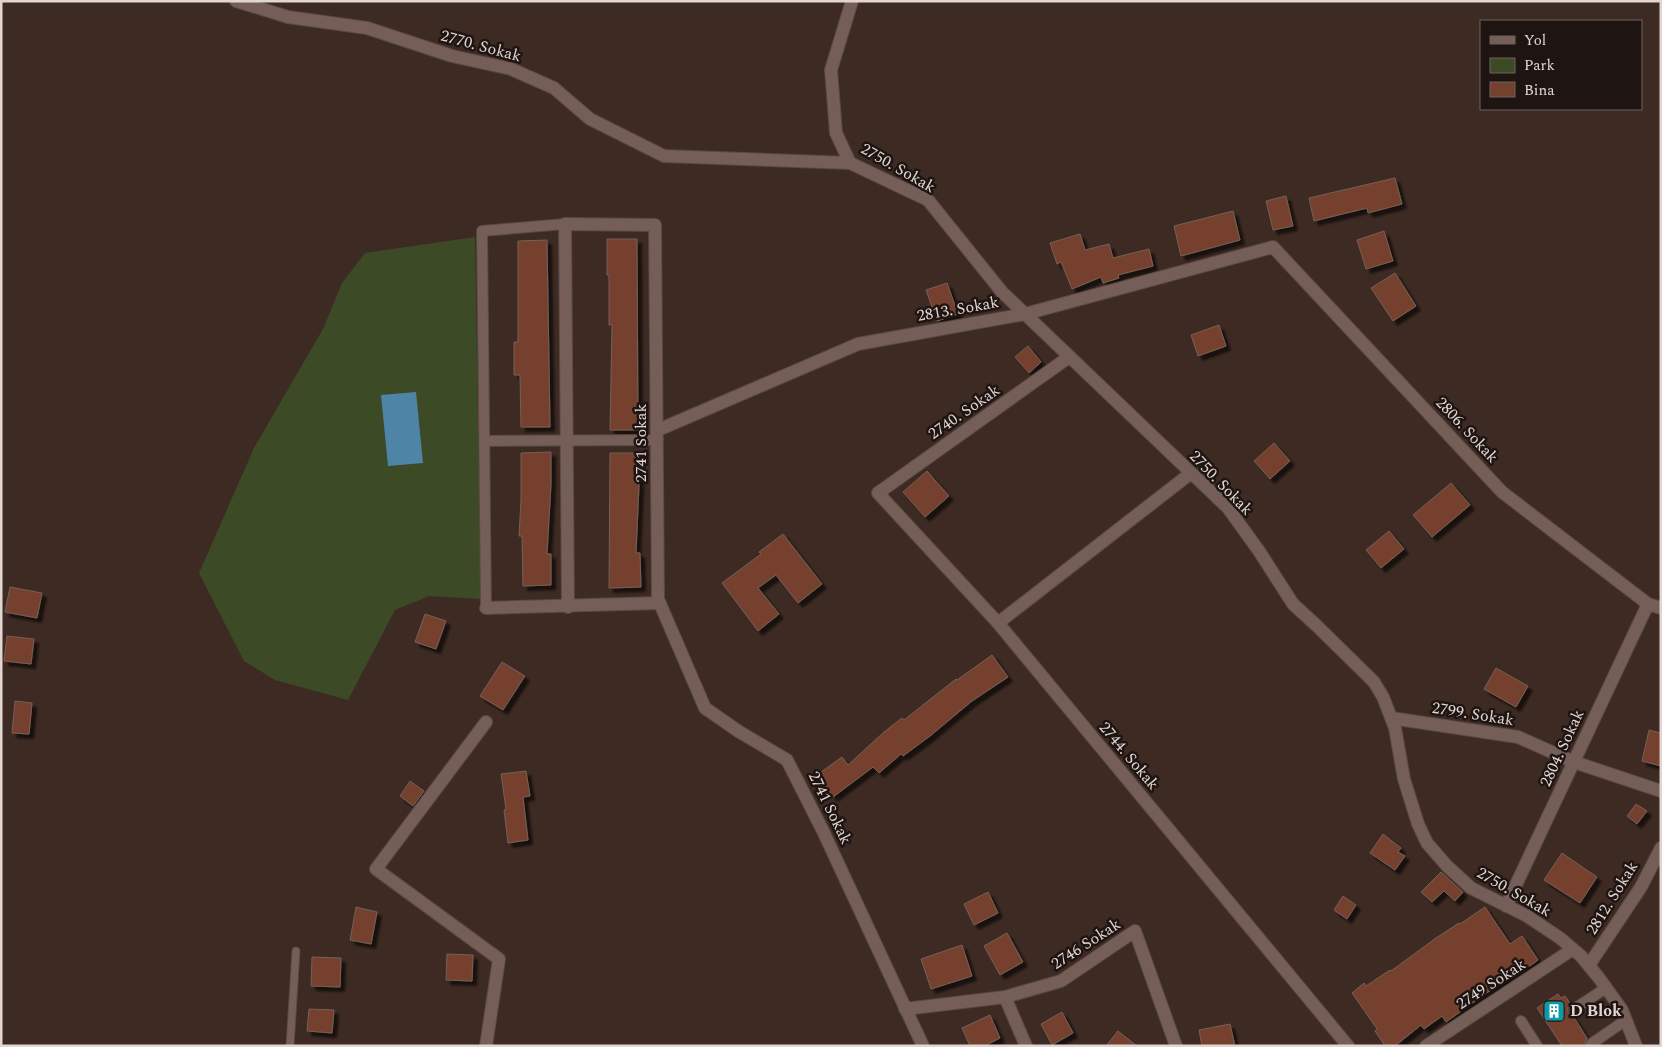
<svg xmlns="http://www.w3.org/2000/svg" width="1662" height="1047" font-family="Spectral,serif">
<style>
.green{fill:#3c4b26}
.water{fill:#4e84a5}
.building{fill:#74412e;stroke:#756058;filter:url(#shadow)}
.lines{fill:none;stroke-linecap:round;stroke-linejoin:round}
.service-casing{stroke:#594943;stroke-width:9}
.pedestrian-casing{stroke:#594943;stroke-width:12}
.minor-casing{stroke:#594943;stroke-width:14}
.service{stroke:#745e57;stroke-width:7}
.pedestrian{stroke:#745e57;stroke-width:10}
.minor{stroke:#745e57;stroke-width:12}
.labels{text-anchor:middle;dominant-baseline:central;stroke-width:5;stroke-linejoin:round;paint-order:stroke}
.street-label{font-size:16px;fill:#e3d6d2;stroke:#1e1512}
.poi-label{font-size:16px;font-weight:bold;fill:#e3d6d2;stroke:#1e1512;text-anchor:start}
</style>
<defs>
<filter id="shadow"><feDropShadow dx="4.5" dy="4.5" stdDeviation="1" flood-color="#0009"/></filter>
</defs>
<rect width="100%" height="100%" fill="#3d2a23"/>
<path class="green" d="M475,237L481,599L429,596L395,610L348,700L275,680L244,661L199,573L254,448L323,329L342,283L365,253Z"/>
<path class="water" d="M416,392L423,463L388,466L381,395Z"/>
<path class="building" d="M1395,178L1402,204L1368,213L1367,208L1314,221L1309,198Z
M1286,196L1293,226L1273,230L1266,201Z
M1233,211L1240,240L1181,256L1174,226Z
M1384,231L1393,261L1366,269L1357,240Z
M1080,234L1085,250L1109,244L1113,258L1149,249L1153,266L1118,275L1119,278L1103,283L1101,277L1072,289L1061,262L1057,264L1050,243Z
M607,239H637L638,430H610L612,325H609V275H607Z
M547,240L550,427H521L520,375H514V342H518V241Z
M1395,273L1416,306L1393,321L1371,288Z
M947,283L958,314L937,321L926,290Z
M1219,325L1226,346L1198,356L1191,335Z
M1028,346L1041,362L1029,373L1015,357Z
M1274,443L1290,461L1270,479L1254,461Z
M551,452V484L547,554H551V585L523,586L522,536H519L521,500V453Z
M610,453H638L639,485L636,553H640L641,587L609,588Z
M927,471L949,496L925,517L903,492Z
M1451,483L1470,505L1432,537L1413,515Z
M1389,531L1404,549L1381,568L1366,550Z
M783,534L822,584L798,603L776,575L758,588L779,614L758,631L722,583L761,554L759,552Z
M10,587L42,593L37,618L5,612Z
M425,614L446,621L436,649L415,642Z
M7,636L34,639L31,664L4,661Z
M992,655L1008,677L972,701L930,736L903,756L901,754L879,773L873,767L833,797L817,775L842,757L848,765L884,732L902,718L904,720L956,679L957,680Z
M502,662L525,676L503,710L480,696Z
M1496,668L1528,686L1516,707L1484,689Z
M15,701L32,703L29,734L12,733Z
M1649,730L1661,733V766L1642,761Z
M526,771L530,796L523,797L528,840L508,843L504,810L506,809L501,774Z
M410,781L424,791L413,806L400,796Z
M1636,804L1647,811L1637,824L1627,816Z
M1383,834L1401,848L1398,852L1405,856L1395,870L1370,853Z
M1562,853L1597,877L1580,903L1544,880Z
M1441,872L1463,892L1455,901L1444,891L1432,902L1421,892Z
M988,892L998,913L974,925L964,904Z
M1343,896L1356,905L1347,919L1334,910Z
M356,907L377,912L371,944L350,940Z
M1485,907L1510,944L1522,936L1538,960L1520,973L1519,970L1446,1022L1442,1016L1424,1029L1421,1025L1395,1046H1385L1375,1031L1377,1029L1352,993L1364,983L1366,986L1390,970L1391,971L1436,938L1459,923L1460,924Z
M1007,933L1023,962L1000,975L984,946Z
M962,945L972,976L931,989L921,959Z
M447,954L473,955L472,981L446,980Z
M312,957L341,958L340,987L311,986Z
M1558,994L1561,998L1565,996L1570,1003L1567,1010L1569,1013L1573,1016L1587,1038L1585,1042V1046H1562L1537,1008Z
M309,1009L334,1010L332,1033L307,1031Z
M1062,1012L1073,1033L1052,1045L1041,1024Z
M990,1015L1000,1038L984,1046H970L962,1028Z
M1230,1024L1235,1046H1202L1199,1030Z
M1118,1031L1137,1046H1106Z"/>
<g class="lines">
<g class="service-casing">
<path id="service" d="M290,1046L296,951"/>
</g>
<g class="pedestrian-casing">
<path id="pedestrian" d="M484,441L658,440
M486,608L482,231L565,224
M1574,1009L1606,988
M1521,1021L1537,1046
M1591,1044L1626,1020"/>
</g>
<g class="minor-casing">
<path id="minor" d="M236,1L288,17L367,28L452,56L511,69L554,88L590,119L664,156L850,163
M852,1L831,70L836,133L850,163L928,200L1002,292L1228,508L1259,551L1293,604L1317,626L1374,682L1383,697L1395,728L1404,779L1418,824L1427,843L1447,866L1471,888L1527,916L1560,938L1581,956L1599,978L1622,1010L1636,1046
M1069,357L878,493L998,623L1348,1046
M658,430L858,344L1025,314L1273,247L1502,492L1648,604L1661,608
M568,607L565,224L655,225L658,599L705,708L738,731L787,760L823,831L923,1046
M486,608L660,603
M998,623L1191,473
M1391,718L1518,737L1574,762L1661,791
M486,722L376,869L499,959L486,1046
M1506,906L1648,604
M1589,965L1641,887L1661,848
M1005,997L1026,1046
M905,1009L1005,997L1061,981L1135,931L1176,1046
M1426,1046L1573,949"/>
</g>
<use href="#service" class="service"/>
<use href="#pedestrian" class="pedestrian"/>
<use href="#minor" class="minor"/>
</g>
<defs>
<g id="building-square" transform="scale(1.125)"><rect x="-9" y="-9" width="18" height="18" rx="4" fill="#0f9aa8" stroke="#1e1512"/><path d="M-4-6H4V6H1V3H-1V6H-4ZM-2.5-4.3h1.7v1.8h-1.7ZM.8-4.3h1.7v1.8H.8ZM-2.5-1h1.7V.8h-1.7ZM.8-1h1.7V.8H.8Z" fill="#fff"/></g>
</defs>
<g fill-rule="evenodd">
<use href="#building-square" x="1554" y="1011"/>
</g>
<g class="labels">
<g class="street-label">
<text transform="translate(481 46) rotate(15)">2770. Sokak</text>
<text transform="translate(898 168) rotate(30)">2750. Sokak</text>
<text transform="translate(958 309) rotate(-10)">2813. Sokak</text>
<text transform="translate(964 412) rotate(-35)">2740. Sokak</text>
<text transform="translate(1467 430) rotate(47)">2806. Sokak</text>
<text transform="translate(641 443) rotate(-90)">2741 Sokak</text>
<text transform="translate(1221 483) rotate(46)">2750. Sokak</text>
<text transform="translate(1473 714) rotate(9)">2799. Sokak</text>
<text transform="translate(1562 748) rotate(-65)">2804. Sokak</text>
<text transform="translate(1129 756) rotate(50)">2744. Sokak</text>
<text transform="translate(830 808) rotate(64)">2741 Sokak</text>
<text transform="translate(1514 892) rotate(30)">2750. Sokak</text>
<text transform="translate(1612 898) rotate(-58)">2812. Sokak</text>
<text transform="translate(1086 944) rotate(-33)">2746 Sokak</text>
<text transform="translate(1491 984) rotate(-33)">2749 Sokak</text>
</g>
<g class="poi-label">
<text x="1570" y="1011">D Blok</text>
</g>
</g>
<rect width="1662" height="1047" fill="none" stroke="#e3d6d2" stroke-width="5"/>
<rect x="1480" y="20" width="162" height="90" fill="#1e1512" stroke="#6d625f"/>
<rect x="1490" y="36" width="25" height="8" fill="#745e57" stroke="#6d625f"/>
<text x="1524" y="45" font-size="15" fill="#e3d6d2">Yol</text>
<rect x="1490" y="58" width="25" height="15" fill="#3c4b26" stroke="#6d625f"/>
<text x="1524" y="70" font-size="15" fill="#e3d6d2">Park</text>
<rect x="1490" y="82" width="25" height="15" fill="#74412e" stroke="#6d625f"/>
<text x="1524" y="95" font-size="15" fill="#e3d6d2">Bina</text>
</svg>
